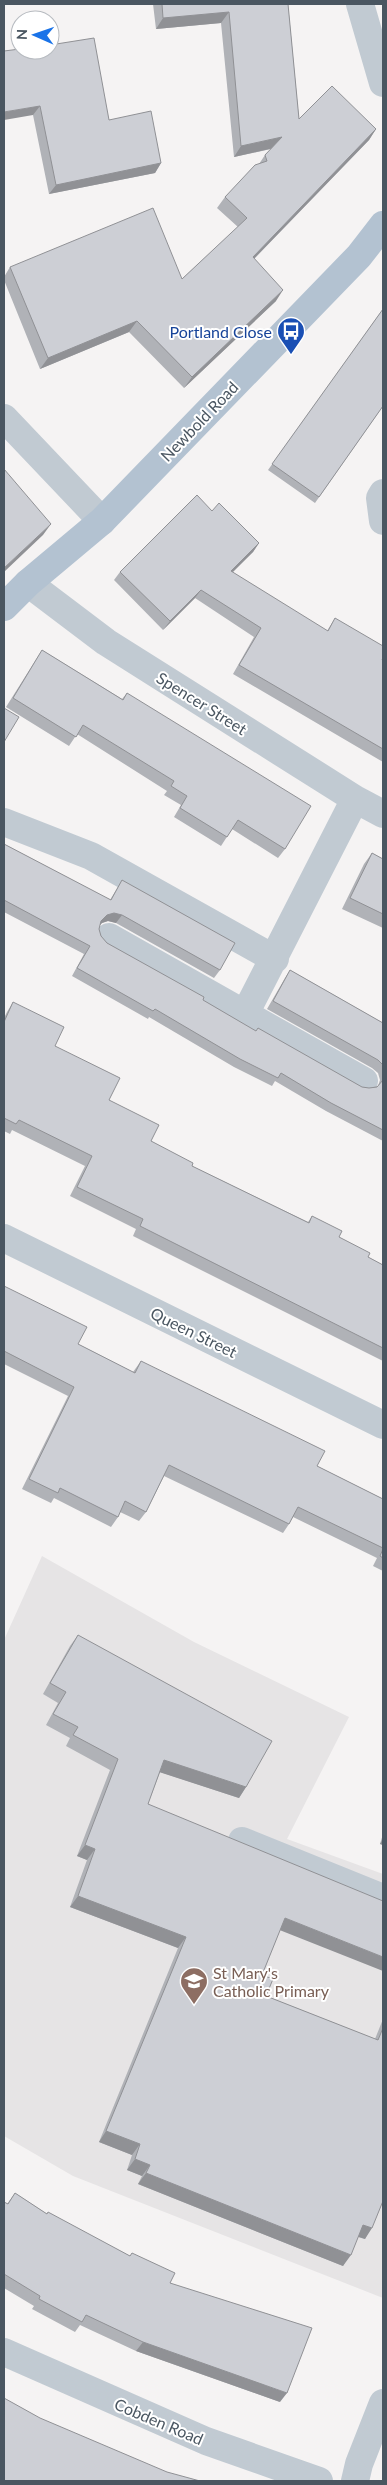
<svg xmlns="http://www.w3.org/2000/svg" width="387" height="2485" font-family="Lato,sans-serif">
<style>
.education{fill:#e6e4e5}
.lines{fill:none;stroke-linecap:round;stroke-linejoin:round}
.minor{stroke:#c1cad2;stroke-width:28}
.major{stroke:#b3c2d1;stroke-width:28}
.wall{fill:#b0b2b7}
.shaded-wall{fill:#909195}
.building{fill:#cdcfd5;stroke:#909195}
.labels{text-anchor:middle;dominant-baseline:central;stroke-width:4;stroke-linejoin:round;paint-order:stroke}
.transit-label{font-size:16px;fill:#164399;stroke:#fff;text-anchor:end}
.street-label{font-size:16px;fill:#4a5661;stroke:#fff}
.education-label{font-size:16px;fill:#785e54;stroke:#fff;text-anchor:start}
</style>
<rect width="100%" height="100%" fill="#f5f3f3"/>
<path class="education" d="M42,1556L194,1642L349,1717L287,1839L383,1874V2298L73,2176L4,2136V1640Z"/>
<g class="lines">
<path class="minor" d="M360,4L383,83
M4,418L102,521
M383,493L380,498L383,521
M28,583L106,642L355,799L383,814
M4,822L91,856L275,959
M109,937L245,1014L355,799
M245,1014L364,1081
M4,1238L383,1425
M242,1841L383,1898
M4,2352L206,2441L319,2481
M355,2481L359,2464L383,2403"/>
<path class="major" d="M4,607L28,583L102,521L359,256L383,225"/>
</g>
<path class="wall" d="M153,4H288L299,119L376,129L369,140L254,259L276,301L184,388L129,332L40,369L4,280V277L10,267L182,279L238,227L217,208L225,197L259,164L265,155L271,149L234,157L221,23L156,29Z
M4,51L109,120L161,163L155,173L49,194L33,115Z
M383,309V406L315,503L268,470Z
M212,511L259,543L253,552L232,572L327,631L335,618L383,660V762L233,674L254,637L195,598L163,630L114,580L120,572Z
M42,650L122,699L127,693L285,849L278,858L232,829L221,846L174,817L181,805L164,795L167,791L77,734L69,746L6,707Z
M4,844L110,900L122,880L220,970L214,978L116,923L108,921L102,923L100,925L99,929L101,936L107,943L255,1031L362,1087L369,1088L378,1086L380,1080L378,1073L372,1068L267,1009L285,978L290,970L383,1023V1141L326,1111L275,1081L272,1086L234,1067L149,1017L148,1019L72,976L84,954L4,912Z
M372,853L383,859V928L342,909L364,864Z
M13,1002L55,1046L151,1141L192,1166L308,1222L312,1216L339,1237L368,1257L383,1265V1361L133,1236L136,1229L70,1196L85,1166L12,1130L10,1134L4,1131V1018L7,1012Z
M4,1286L78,1344L133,1372L141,1361L317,1466L383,1499V1571L373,1566L377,1558L293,1517L289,1524L283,1533L164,1476L146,1512L139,1521L120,1512L118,1517L111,1527L54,1498L51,1503L22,1489L68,1396L4,1364Z
M78,1635L246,1787L239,1798L160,1772L148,1804L280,1930L262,1975L266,1996L375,2039L383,2019V2201L365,2239L358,2237L343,2266L138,2184L142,2176L127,2170L132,2155L99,2142L178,1948L70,1907L87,1860L77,1856L110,1770L66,1746L70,1738L46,1725L58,1703L43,1694L70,1646Z
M383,1834V1845L380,1844Z
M15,2193L47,2214L130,2256L132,2253L170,2283L280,2402L136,2351L80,2325L75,2332L32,2309L34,2306L4,2288V2202L7,2204Z"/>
<path class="shaded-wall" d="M229,12L221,23L156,29L163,18Z
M40,106L33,115L4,120V112Z
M376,129L369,140L245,268L253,257Z
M282,137L274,148L234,157L241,146Z
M161,163L155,173L49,194L56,185Z
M283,290L276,301L184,388L192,377Z
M137,321L129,332L40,369L48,358Z
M51,524L43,535L4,572V568Z
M259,543L253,552L225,580L231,571Z
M201,590L195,598L163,630L170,621Z
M114,913L122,915L116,923L108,921L102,923L96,929L101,921L107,915Z
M164,1760L246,1787L239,1798L156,1771Z
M383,1839V1845L380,1844Z
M85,1845L95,1849L87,1860L77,1856Z
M78,1896L186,1937L178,1948L70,1907Z
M285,1918L383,1957V1971L277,1929Z
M106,2131L140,2144L132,2155L99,2142Z
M135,2159L150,2165L142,2176L127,2170Z
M146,2173L351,2255L343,2266L138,2184Z
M363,2225L372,2228L365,2239L356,2236Z
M143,2342L287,2393L280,2402L136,2351Z"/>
<path class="building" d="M162,4H288L299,119L332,86L376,129L253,257L283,290L192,377L137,321L48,358L10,267L153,208L182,279L247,218L225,197L255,165L267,161L265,155L282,137L241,146L229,12L163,18Z
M94,38L109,120L151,111L161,163L56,185L40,106L4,112V51L20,49V50H50V45Z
M383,309V406L319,497L272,464Z
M4,469L51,524L4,568Z
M197,495L212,511L219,503L259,543L231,571L328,631L335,618L383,646V658L382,660H383V749L239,665L261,628L201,590L170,621L120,572Z
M42,650L123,700L127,693L311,806L285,849L238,820L227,837L180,808L187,796L171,786L174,781L83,725L76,737L13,698Z
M4,708L19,717L4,742Z
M4,844L111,900L122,880L235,943L220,970L122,915L114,913L107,915L101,921L99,929L101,936L107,943L204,997L203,1000L256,1031L258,1028L362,1087L369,1088L377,1087L383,1080V1130L331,1103L281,1073L278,1078L240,1059L155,1009L153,1011L77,968L90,946L4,900Z
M372,853L383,859V914L350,898Z
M290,970L383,1023V1065L378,1060L273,1001Z
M13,1002L64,1027L55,1046L120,1078L109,1100L159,1125L151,1141L193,1163L192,1166L309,1223L312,1216L342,1231L339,1237L370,1253L368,1257L383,1265V1348L140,1226L143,1219L77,1187L92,1156L19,1120L16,1124L4,1118V1022Z
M4,1286L87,1327L78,1344L135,1373L141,1361L325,1451L317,1466L383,1499V1548L298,1507L289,1524L169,1465L146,1512L125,1501L118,1517L60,1488L58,1493L29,1479L74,1387L4,1351Z
M383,1549V1558L380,1556Z
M78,1635L272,1741L246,1787L164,1760L148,1804L383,1901V1957L285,1918L262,1975L273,1979L266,1996L378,2040L383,2028V2201L372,2228L363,2225L351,2255L146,2173L150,2165L135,2159L140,2144L106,2131L186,1937L78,1896L95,1849L85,1845L118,1759L73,1735L78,1727L53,1714L66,1692L50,1683Z
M15,2193L47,2214L48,2212L130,2256L132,2253L175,2273L170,2283L312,2328L287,2393L143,2342L86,2315L82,2322L39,2299L40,2296L4,2274V2202L8,2204Z
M4,2398L40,2418L167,2472L200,2481H4Z"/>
<defs>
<g id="bus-pin" transform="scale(1.4375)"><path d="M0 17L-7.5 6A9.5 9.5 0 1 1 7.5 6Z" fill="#1a4fb4" stroke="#fff"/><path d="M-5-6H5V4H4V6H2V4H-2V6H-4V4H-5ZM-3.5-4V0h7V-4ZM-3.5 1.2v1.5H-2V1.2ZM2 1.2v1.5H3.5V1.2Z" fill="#fff"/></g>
<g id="school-pin" transform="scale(1.4375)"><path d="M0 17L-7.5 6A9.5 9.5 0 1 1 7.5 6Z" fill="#8d6e63" stroke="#fff"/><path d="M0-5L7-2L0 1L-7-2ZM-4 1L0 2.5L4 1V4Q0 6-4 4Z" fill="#fff"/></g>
</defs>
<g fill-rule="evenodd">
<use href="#bus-pin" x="291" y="331"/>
<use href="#school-pin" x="194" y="1981"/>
</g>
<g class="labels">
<g class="transit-label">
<text x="272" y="331">Portland Close</text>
</g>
<g class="street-label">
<text transform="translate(199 421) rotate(-46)">Newbold Road</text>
<text transform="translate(202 703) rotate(32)">Spencer Street</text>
<text transform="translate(194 1332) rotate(26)">Queen Street</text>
<text transform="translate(159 2421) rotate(23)">Cobden Road</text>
</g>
<g class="education-label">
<text x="213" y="1972">St Mary's<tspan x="213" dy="18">Catholic Primary</tspan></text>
</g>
</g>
<rect width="387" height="2485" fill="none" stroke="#4a5661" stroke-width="10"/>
<g transform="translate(35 35) rotate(272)"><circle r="24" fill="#ffffff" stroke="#b7bbc0"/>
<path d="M0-4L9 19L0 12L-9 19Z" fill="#1a73e8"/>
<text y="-8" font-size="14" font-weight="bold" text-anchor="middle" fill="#4a5661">N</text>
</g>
</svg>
